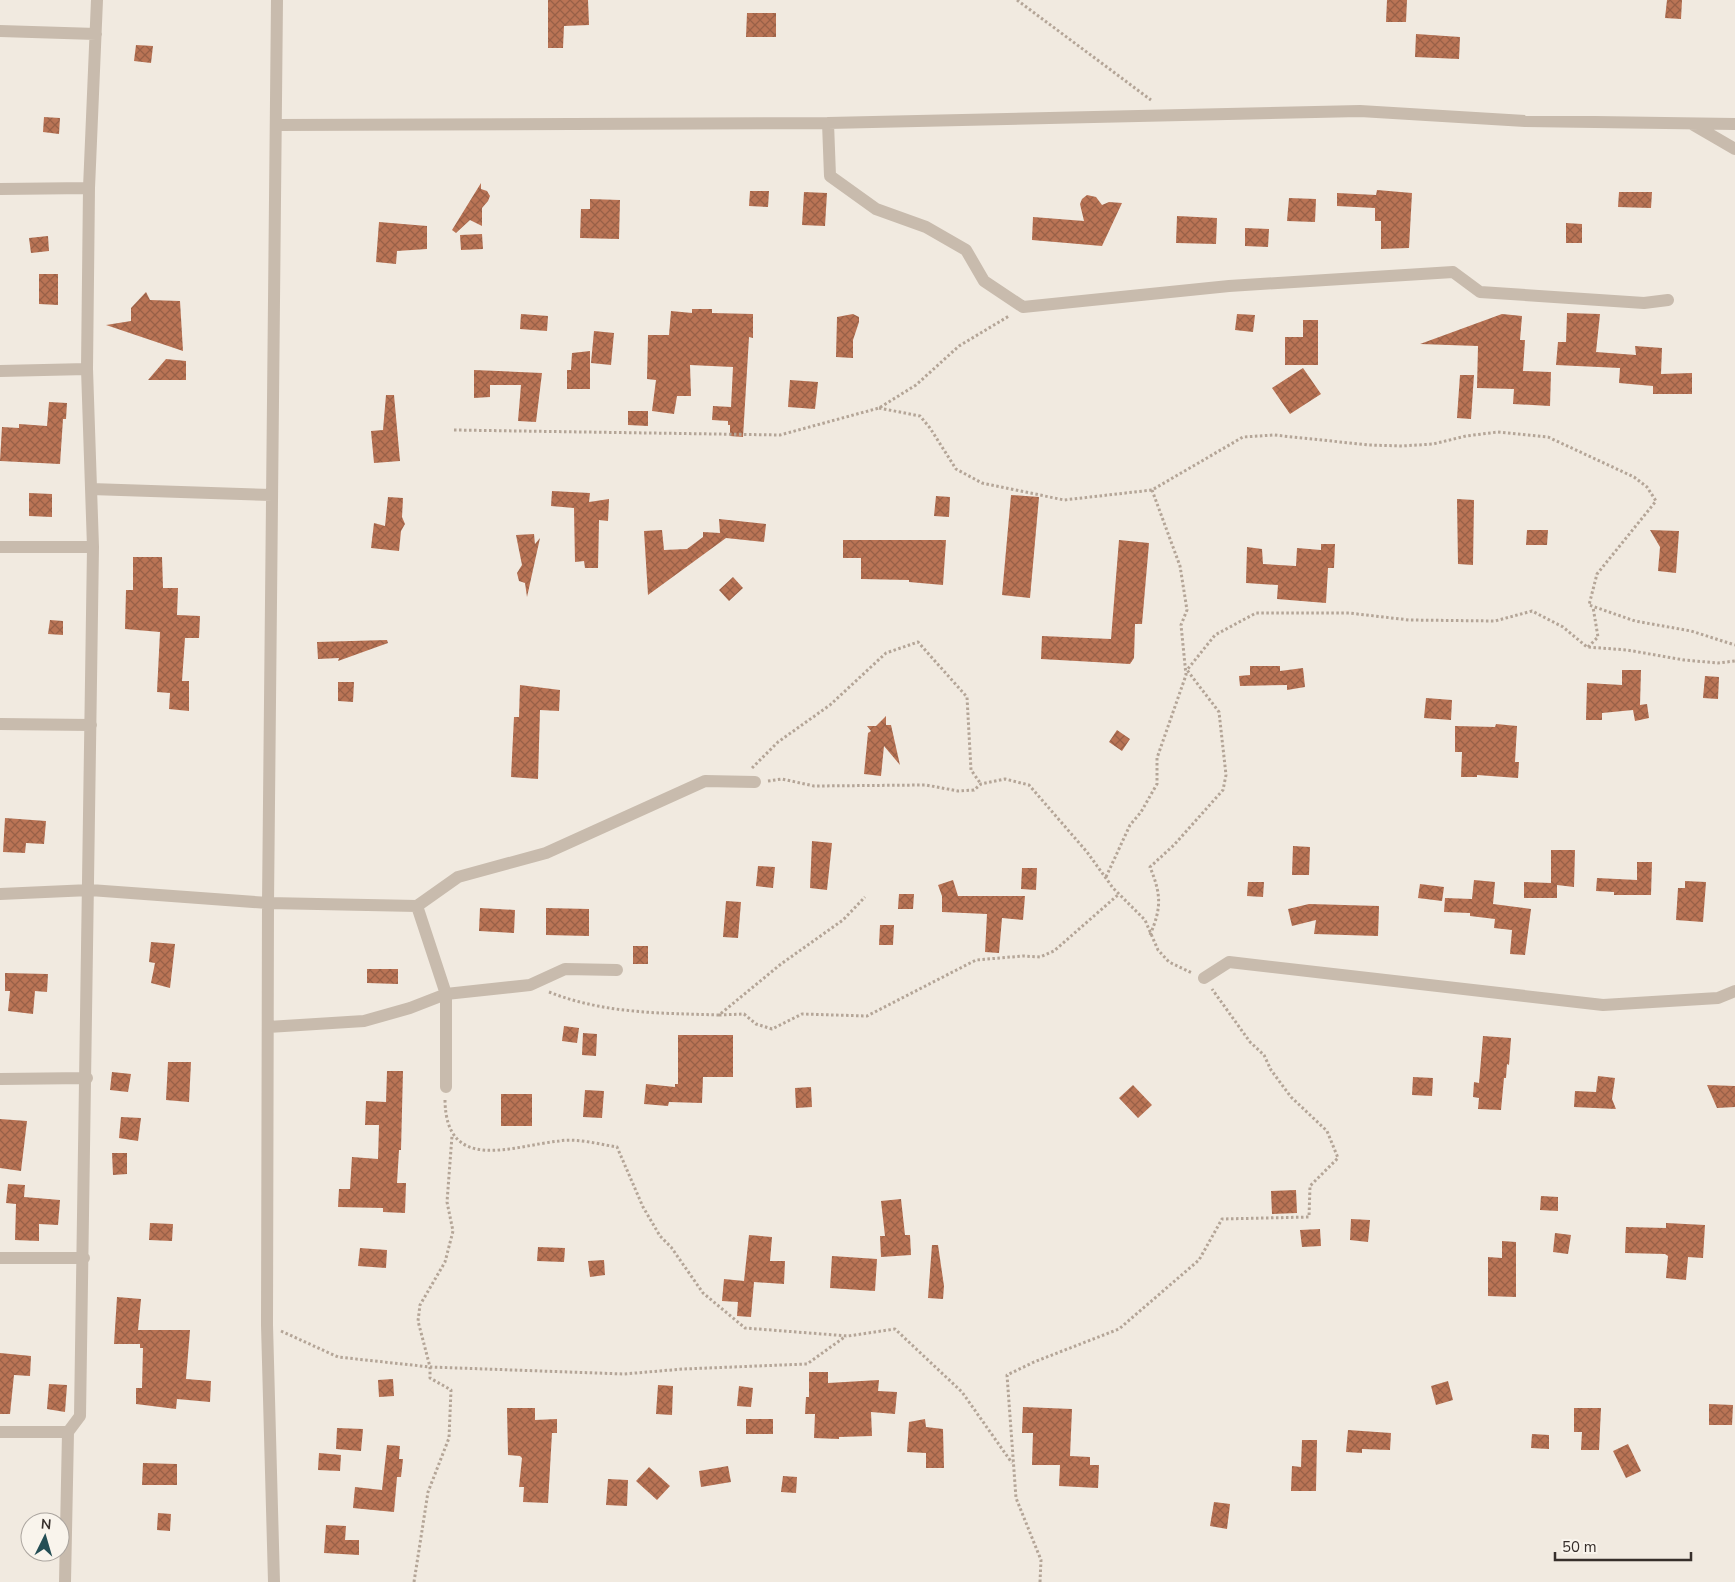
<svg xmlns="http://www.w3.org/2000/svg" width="1735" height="1582" font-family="'Nunito Sans',sans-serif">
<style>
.building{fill:url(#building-cross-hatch)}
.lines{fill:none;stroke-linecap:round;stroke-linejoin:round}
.path{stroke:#b4a597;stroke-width:3;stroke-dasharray:2.5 2.5;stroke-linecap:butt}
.minor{stroke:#c8bbad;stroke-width:12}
</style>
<defs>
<pattern id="building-cross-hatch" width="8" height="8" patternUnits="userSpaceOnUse" patternTransform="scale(1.25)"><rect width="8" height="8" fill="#ba7455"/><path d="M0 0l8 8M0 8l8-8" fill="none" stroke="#986047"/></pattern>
</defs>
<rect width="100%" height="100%" fill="#f1eae0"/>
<path class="building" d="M548,0H588L589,25L564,26L563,48H548Z
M1387,0H1407L1406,22H1386Z
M1667,0H1682L1681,19L1665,18Z
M747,13H776V37H746Z
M1416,34L1460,37L1459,59L1415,57Z
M136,45L153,46L151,63L134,61Z
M44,117L60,118L59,134L43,132Z
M481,183V189L487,191L490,196L488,201L482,208V226L470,220L456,233L452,230Z
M1377,190L1412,193L1409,248L1381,249V221H1375V208L1337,206V193L1376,195Z
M750,191H769L768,207L749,206Z
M804,192L827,193L825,226L802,225Z
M1619,192H1652L1651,208L1618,207Z
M1087,195L1096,197L1102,205L1109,202L1122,203L1102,246L1032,240L1033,217L1084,221L1080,204L1082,199Z
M1289,198L1316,199L1315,222L1287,221Z
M590,199L620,200L619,239L580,238L581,209H590Z
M1177,216L1217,218L1216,244L1176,243Z
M379,222L427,226V249L397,251L396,264L376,262Z
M1566,223L1582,224V243H1566Z
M1245,228L1269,229L1268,247L1245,246Z
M482,234L483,249L461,250L460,235Z
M48,236L49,251L31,253L29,238Z
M39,274H58V305L39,304Z
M146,292L150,300L180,301L183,351L106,325L131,321V308Z
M692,309H712V313L753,314V338L749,337L743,437L730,436V425H728V421L712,420L713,406L731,407L733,367L690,365L691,396H677L674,414L652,411L656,380L647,379L648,335H669L671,311L692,313Z
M1567,313L1600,314L1596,352L1636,355L1635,346L1662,348L1661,374L1692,373V394H1653V386L1619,383L1620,368L1556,365L1558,342H1566Z
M521,314L548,316L547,331L520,329Z
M853,314L859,317V322L853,340V358L836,357L837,317Z
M1237,314L1255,315L1253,332L1235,330Z
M1502,314L1522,316L1520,340H1525L1523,371L1551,372L1550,406L1513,404L1514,389L1477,388L1478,346L1420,344Z
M1303,320H1318V365H1285V337H1303Z
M594,331L614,333L611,365L591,363Z
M590,351V389H567V370H571L572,353Z
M166,359L186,361V380H148Z
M1303,368L1321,394L1290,414L1272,388Z
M474,370L542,373L536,422L518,421L521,385H490V397L474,398Z
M1460,375H1474L1471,419L1457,418Z
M790,380L818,382L815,409L788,407Z
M386,395H394L400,461L374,463L371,431L383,430Z
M49,402L67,403L66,419H63L60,464L0,461L2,427L19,428V424L47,426Z
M628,411H648V426L628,425Z
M552,491L590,493L589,502L609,499L608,521L599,520L598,568H585L584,561L575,562L574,508L551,506Z
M29,493L52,494V517L29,516Z
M1011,495L1039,497L1030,598L1002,595Z
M936,496L950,497L949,517L934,516Z
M388,497L403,498L402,517L405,524L401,531L399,551L371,548L374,523L385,526Z
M1457,499L1474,500L1473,565L1458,564Z
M719,519L766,524L764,542L726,538L648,595L644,531L662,530L664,550L687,549L703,537V532L720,533Z
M1527,530H1548L1547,545H1526Z
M1650,530L1679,531L1676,573L1658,571L1660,547Z
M534,534L535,544L540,538L527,597L525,583L519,581L517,573L522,565L516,535Z
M843,540H946L943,585L909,582V580L861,579V558H843Z
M1119,540L1149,543L1142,624H1135L1134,658L1130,664L1041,659L1042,636L1111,639Z
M1321,544H1335L1334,568H1328L1326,603L1277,599L1278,585L1246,583L1247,547L1262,549L1263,564L1296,566L1297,548L1321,550Z
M133,557H162L163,588H178L177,615L200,616L199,638H185L182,681H189V711L169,709L170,693L157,692L160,632L125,629L126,590H133Z
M733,577L743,588L729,601L719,590Z
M50,620L63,621V635L48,634Z
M387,640L388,643L338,661L339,658L318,659L317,642Z
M1250,666H1280V671L1303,668L1305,687L1287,690V685L1240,686L1239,676L1250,675Z
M1622,670H1641L1640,705L1647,704L1649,718L1635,721L1633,710L1602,713V720H1586L1587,683L1622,685Z
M1705,676L1719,677L1718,699L1703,698Z
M338,682H354L353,702L338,701Z
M520,685L560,690L559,711L540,710L538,779L511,777L514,717H519Z
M1426,698L1452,700L1451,720L1424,718Z
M886,716V725H891L900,765L884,746L881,776L864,774L868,733L871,731L867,726H876Z
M1496,724L1517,726L1515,762H1519L1518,778L1477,775V777H1461L1462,752H1455V726L1495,727Z
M1117,730L1130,739L1122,751L1109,742Z
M5,818L46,821L44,844L26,843L25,853L3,852Z
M812,841L832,843L827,890L810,888Z
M1293,846L1310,847L1309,875H1292Z
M1551,850H1575L1574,887L1557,885V898H1524V882L1551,883Z
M1637,862H1652L1651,895H1614V892L1596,891L1597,878L1637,880Z
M758,866L775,867L773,888L756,886Z
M1022,868H1037L1036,890L1021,889Z
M953,880L958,896H1025L1023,920L1002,918L999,953L985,952L987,914L942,912V896L938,885Z
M1474,880L1495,882L1493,904L1531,909L1525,955L1510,954L1512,930L1494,928L1495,919L1470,916V913L1444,912L1445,898L1472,899Z
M1685,881L1706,882L1703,922L1676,920L1678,888H1685Z
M1248,882H1264L1263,897L1247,896Z
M1420,884L1444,887L1442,901L1418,898Z
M899,894H914L913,909H898Z
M726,901L741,902L738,938L723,937Z
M1309,904L1379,906L1378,936L1314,934L1316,920L1292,926L1288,909Z
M480,908L515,910L514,933L479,931Z
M546,908L589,909V936L546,935Z
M880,925H894L893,945H879Z
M151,942L175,944L170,988L151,983L155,963L149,962Z
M633,946H648V964H633Z
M367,969H398V984L367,983Z
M5,973L48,974L47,992L35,991L33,1014L8,1011L10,991H5Z
M564,1026L579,1028L577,1043L562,1041Z
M583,1033L597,1034L596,1056L582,1055Z
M678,1035H733V1077H703L702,1103L669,1102L668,1106L644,1104L646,1084L675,1087V1084H678Z
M1483,1036L1511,1038L1509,1065L1507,1064L1506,1078H1504L1501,1110L1478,1109L1479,1098L1473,1097L1474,1082L1479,1083Z
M168,1062H191L189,1102L166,1100Z
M387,1071H403L401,1150H399L397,1183H406L405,1213L383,1212V1208L338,1207L339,1189H350L352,1157L378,1159L379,1125H365L366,1101L386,1102Z
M112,1072L131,1074L128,1092L110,1090Z
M1598,1076L1615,1078L1612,1099L1616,1109L1574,1107L1575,1091L1596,1092Z
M1413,1077L1433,1078L1432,1096L1412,1095Z
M1133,1085L1152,1105L1138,1118L1119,1098Z
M1707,1085L1735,1086V1107L1717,1108Z
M811,1087L812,1107L796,1108L795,1088Z
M585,1090L604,1091L602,1118L583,1117Z
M501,1094H532V1126H501Z
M121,1117L141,1118L138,1141L119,1138Z
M0,1119L27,1121L21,1171L0,1168Z
M112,1153H127V1174L113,1175Z
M8,1184L25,1185L24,1197L60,1200L58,1225L39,1224V1241L15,1240L16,1204L6,1203Z
M1296,1190L1297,1213L1272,1214L1271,1191Z
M1541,1196L1558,1197V1211L1540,1210Z
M901,1199L905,1235H910L911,1255L881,1257L880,1236H885L881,1201Z
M1351,1219L1370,1220L1368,1242L1350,1240Z
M150,1223L173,1224L172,1241L149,1240Z
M1666,1223L1705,1225L1703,1258L1688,1257L1686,1280L1666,1278L1668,1256L1665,1254L1625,1253L1626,1227L1666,1228Z
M1320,1229L1321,1246L1302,1247L1300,1230Z
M1555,1233L1571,1235L1568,1254L1553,1252Z
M749,1235L772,1237L770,1261H785L784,1284L754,1282L751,1317L737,1316L738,1302L722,1301L724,1279L744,1281Z
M1502,1241L1516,1242V1297L1488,1296V1257L1502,1258Z
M932,1245H938L944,1286L943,1299L928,1298Z
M538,1247L565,1248L564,1262L537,1261Z
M360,1248L387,1250L386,1268L358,1266Z
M832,1256L877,1259L875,1291L830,1288Z
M604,1260L605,1275L590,1277L588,1261Z
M117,1297L141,1299L138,1330H190L186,1379L211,1381L210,1402L177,1399L176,1409L136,1404V1388H142L143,1348H140V1344H114Z
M0,1353L31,1356L30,1376L14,1375L10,1414H0Z
M809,1372H828V1383L879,1380L878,1391L897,1392L895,1414L871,1412L872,1436L839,1437V1439L814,1438L815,1414H805L806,1397H809Z
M393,1379L394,1396L379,1397L378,1380Z
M1448,1381L1453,1400L1436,1405L1431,1386Z
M49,1384L67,1385L65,1412L47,1409Z
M658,1385L673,1386L672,1415L656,1414Z
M739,1386L753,1388L751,1407L737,1406Z
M1709,1404L1733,1405L1732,1425H1709Z
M1023,1407L1072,1409L1070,1456L1090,1457V1465H1099L1098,1488L1059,1486L1060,1465H1032L1033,1433H1022Z
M507,1408H535V1420L557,1419V1433H552L548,1503L523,1502L524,1487H519L522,1458L520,1456L508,1455Z
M1574,1408H1601L1599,1450H1581L1582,1432H1574Z
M746,1419H773V1434H746Z
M925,1419L926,1427L943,1429L944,1468H926V1453L907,1452L909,1422Z
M337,1428L363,1429L361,1451L336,1449Z
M1348,1430L1391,1433L1390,1450L1362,1449V1453L1346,1452Z
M1532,1434L1549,1435V1449L1531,1448Z
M1302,1440H1317L1316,1491H1291L1292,1466L1301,1467Z
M1628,1444L1641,1471L1626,1478L1613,1451Z
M387,1445L400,1446L399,1459H403L401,1477H397L394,1512L353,1508L355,1487L382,1490Z
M319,1453L341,1455L340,1471L318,1470Z
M143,1463L177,1464V1485H142Z
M728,1466L731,1482L701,1487L699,1471Z
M649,1467L670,1486L657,1500L636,1481Z
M783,1476L797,1477L796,1493L781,1492Z
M608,1479L628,1480L627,1506L606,1505Z
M1214,1502L1230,1504L1227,1529L1210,1526Z
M158,1513L171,1514L170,1531L157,1530Z
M326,1525L346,1526L345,1540H359V1555L324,1553Z"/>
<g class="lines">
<path class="path" d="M1017,0L1151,100
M879,408L920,416L930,428L956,469L982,483L1064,500L1152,490L1243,437L1274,435L1369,445L1402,446L1433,444L1466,436L1498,432L1548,437L1634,477L1647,487L1656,501L1597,574L1589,605L1635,621L1691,631L1735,645
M454,430L780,435L879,408L916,385L959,346L1009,316
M1588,647L1598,637L1593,607
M752,768L778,742L830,705L886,653L918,642L967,697L971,770L981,784
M768,781L782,779L814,786L926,785L958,791L974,790L981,784L1005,779L1029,785L1087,852L1113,888L1145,920L1158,950L1169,962L1192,973
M1106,877L1130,825L1141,812L1157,784V758L1186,675L1181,625L1187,610L1180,566L1152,490
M1150,935C1162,907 1161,894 1150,867L1174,845L1223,790L1226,775L1219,712L1187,670L1215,635L1256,613H1349L1409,620L1495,621L1532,611L1563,627L1587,647L1627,650L1684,660L1718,663L1735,661
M549,992C605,1014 660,1013 719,1015L781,964L843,920L865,897
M719,1015L744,1014L756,1024L772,1029L802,1014L867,1016L976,960L1023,956L1040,957L1054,951L1119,894
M445,1100C446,1174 512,1146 559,1141C577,1138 598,1144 617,1147L643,1207L660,1236L671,1247L703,1293L745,1328L848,1336L895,1329L962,1392L1012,1463
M281,1331L338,1357L430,1367L624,1374L683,1369L807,1364L846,1336
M414,1582L428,1492L449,1438L451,1390L430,1378V1367L418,1321L420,1305L445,1262L453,1231L447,1202L452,1136
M1040,1582L1041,1560L1016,1498L1007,1375L1034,1362L1119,1329L1199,1260L1222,1219L1309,1217L1310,1186L1338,1158L1327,1131L1291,1097L1271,1070L1264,1055L1250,1042L1212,989"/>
<path class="minor" d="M0,31L96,34
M828,123L830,176L876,209L926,227L966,250L984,281L1023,307L1229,286L1453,272L1480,292L1644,303L1668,300
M1692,124L1735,149
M277,125L828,123L1360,111L1525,121L1735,124
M0,189L89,188
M0,371L87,369
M91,489L272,495
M0,547H93
M0,724L91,725
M0,894L90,890L268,903L417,906
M1204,978L1229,962L1603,1005L1718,998L1735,991
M268,1027L364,1021L410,1008L446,994L530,985L565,969L617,970
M0,1079L87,1078
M446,1087V994L417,906L458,877L546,853L705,781L755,782
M0,1258H84
M0,1432H68
M65,1582L68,1432L80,1416L93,547L87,369L89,188L97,0
M274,1582L267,1325L268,903L277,0"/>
</g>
<g transform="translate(45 1537) rotate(5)"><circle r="24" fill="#f9f4ec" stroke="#aba59f"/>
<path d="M0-4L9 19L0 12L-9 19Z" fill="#244e55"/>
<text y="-8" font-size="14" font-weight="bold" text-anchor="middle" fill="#372f2b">N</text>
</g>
<path d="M1555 1552v8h136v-8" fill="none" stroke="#372f2b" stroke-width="2.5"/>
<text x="1562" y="1552" font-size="15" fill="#372f2b" stroke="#f9f4ec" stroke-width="4" paint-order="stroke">50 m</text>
</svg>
